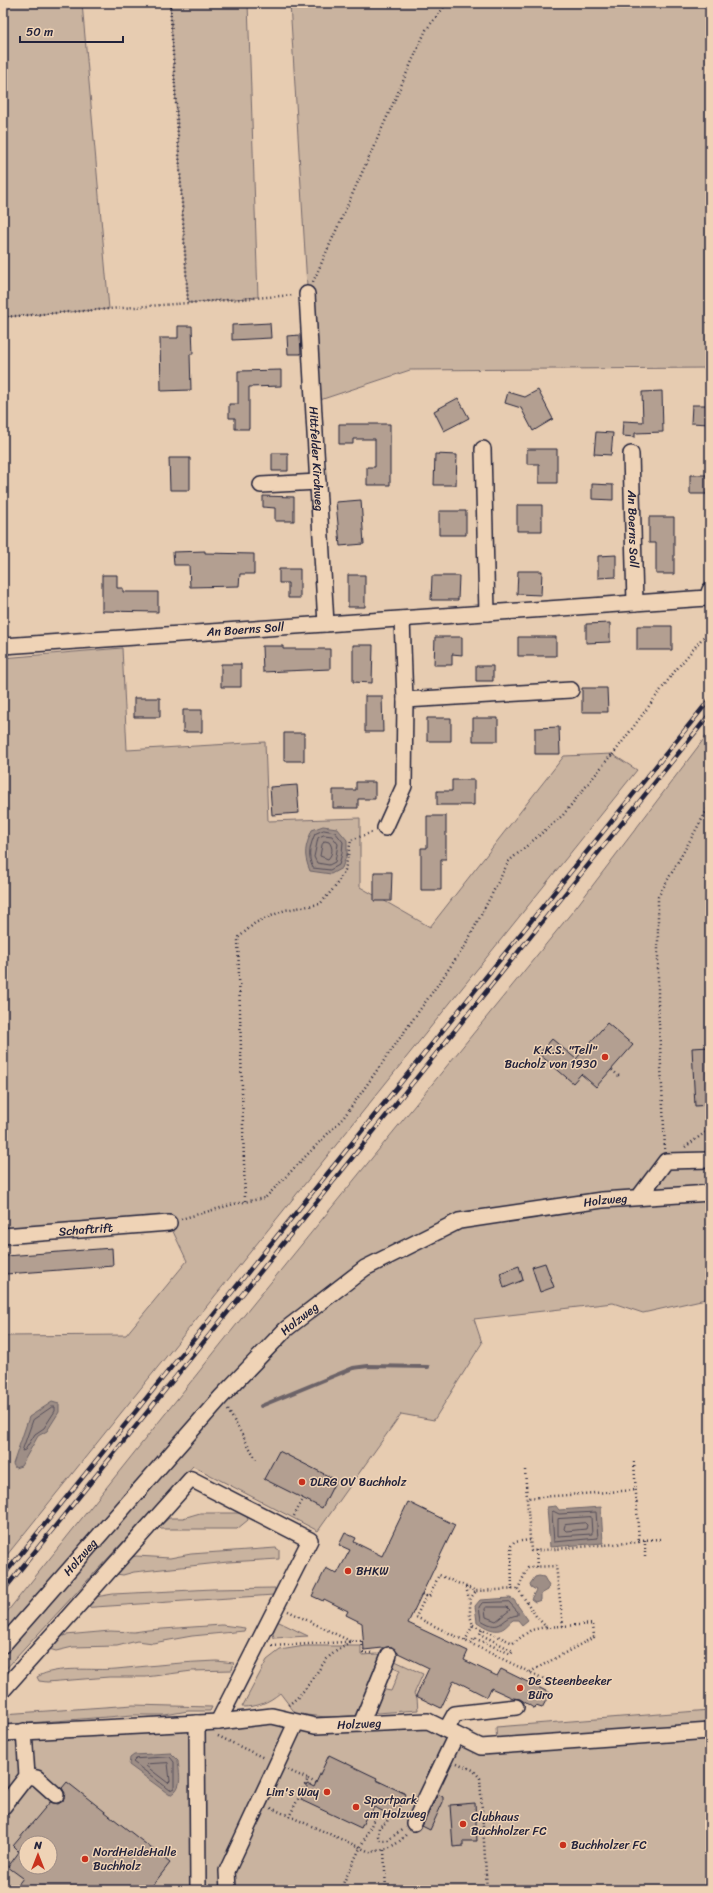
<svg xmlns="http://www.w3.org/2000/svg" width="713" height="1893" font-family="Sriracha,sans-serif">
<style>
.green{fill:#c9b39f;stroke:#766a6d;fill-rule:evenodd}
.water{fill:#9e8e86;stroke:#6c6368}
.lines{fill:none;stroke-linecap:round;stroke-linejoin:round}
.shore{stroke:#544d59;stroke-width:1}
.stream{stroke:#6c6368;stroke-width:4}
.building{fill:#b39f91;stroke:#22223b;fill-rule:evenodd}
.minor-casing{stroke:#22223b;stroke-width:18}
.path{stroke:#22223b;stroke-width:2.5;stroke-dasharray:1 3;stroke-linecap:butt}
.minor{stroke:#efd3b6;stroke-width:15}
.rail-casing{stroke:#22223b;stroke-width:4.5}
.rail{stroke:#efd3b6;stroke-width:3;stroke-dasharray:9;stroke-linecap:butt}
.poi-dot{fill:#c8321e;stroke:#efd3b6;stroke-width:1.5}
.labels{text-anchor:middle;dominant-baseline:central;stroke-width:3;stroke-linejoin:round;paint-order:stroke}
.street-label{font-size:12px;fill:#22223b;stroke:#efd3b6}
.poi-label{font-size:12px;fill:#22223b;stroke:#efd3b6;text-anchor:start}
</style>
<rect width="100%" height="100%" fill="#e7ccb1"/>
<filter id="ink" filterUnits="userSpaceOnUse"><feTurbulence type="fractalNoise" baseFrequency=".025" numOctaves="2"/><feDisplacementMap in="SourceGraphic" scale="8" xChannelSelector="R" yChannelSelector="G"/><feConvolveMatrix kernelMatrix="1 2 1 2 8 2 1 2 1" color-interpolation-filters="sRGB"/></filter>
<g filter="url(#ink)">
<path class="green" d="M3,3H82L109,309L3,317Z
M170,3H248L258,297L188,303Z
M290,3H710V368L410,370L314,402Z
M122,648L127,750L265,742L268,821L360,818V887L430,927L564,756L612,754L637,770L3,1560V1348L5,1336L126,1335L187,1261L169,1223L3,1236V658Z
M710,731V1298L643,1313L613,1303L474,1319L482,1343L434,1420L401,1414L318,1531L193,1466L3,1672V1617L241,1319L577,906Z
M200,1513H246L248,1520L237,1529H161L159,1527L169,1518H183Z
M276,1548L279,1550V1559L228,1562L134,1572L123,1575L116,1574L126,1559L136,1556L170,1558L191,1554Z
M275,1588L274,1595L80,1608L89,1598L113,1594L213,1589Z
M277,1621L308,1636L274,1638L273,1633Z
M222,1625L245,1628L244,1631L192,1636L153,1643L137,1641L117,1646L73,1647L56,1651L49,1649L51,1640L66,1635L110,1631L134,1632L148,1630Z
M305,1646H361V1655L378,1654L383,1656L355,1716L326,1717L296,1714L280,1693C268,1703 257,1707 242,1707L267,1660L280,1650Z
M393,1660L423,1674L414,1694L417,1698L418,1710L377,1713L368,1708L380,1689L391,1691L400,1670L391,1666Z
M217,1661L234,1663L232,1670L192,1671L146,1677H109L47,1682L39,1681L37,1677C57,1665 93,1671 116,1669C149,1666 183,1662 217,1661Z
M133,1705L212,1707L210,1711H188L165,1715H133L3,1725V1714Z
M710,1710V1890H3V1733L296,1723L428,1721L497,1747L496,1727ZM26,1843H50V1867H26Z"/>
<path class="water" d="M323,826L337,828L347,840V854L342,868L331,874L310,871C303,854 305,847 312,830Z
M52,1402L59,1404V1412L47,1431L38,1436L21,1466L15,1468L13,1464L29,1417Z
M556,1506L559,1510L601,1507L603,1543L550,1547L547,1507Z
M539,1576L544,1577L549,1586L548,1590L541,1594V1600L535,1602L531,1599L536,1590L531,1587L530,1584L535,1577Z
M510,1598L514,1600L528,1620L522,1625L518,1620H513C510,1622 507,1626 504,1628C495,1634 485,1627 477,1622L475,1606L480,1600Z
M171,1753L178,1760C179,1774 184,1787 170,1795L129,1765L130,1758L134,1755Z"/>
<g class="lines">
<path class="shore" d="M324,830L335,832L343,842L342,853L339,865L330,870L313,868C307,856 310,845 315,834Z
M324,835L332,836L338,844L335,862L329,865L317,863L314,857L318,838Z
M325,841L329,842C333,847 333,854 328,859L320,856L322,845Z
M52,1407H55V1411L44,1428L35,1434L25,1450L22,1451L33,1420Z
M553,1511L559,1514L596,1512L598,1538L554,1542L552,1513Z
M591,1517L592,1534L558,1536V1519Z
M585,1523L587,1525L586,1529L566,1531L564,1529L565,1525Z
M509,1602L518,1612V1615C500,1617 503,1634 481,1620L479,1607L482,1603Z
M487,1607H507L510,1610L496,1621L486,1617L485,1609Z
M170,1757L174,1762V1788L170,1790L133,1762L136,1759Z
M168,1763L170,1781L168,1783L146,1766L148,1764Z"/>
<path class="stream" d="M261,1406L353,1368L368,1366L428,1367"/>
</g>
<path class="building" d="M270,323L271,338L232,340V325Z
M178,326H192L193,354H190L191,390L161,391L160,338H178Z
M300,335L301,354H288L287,336Z
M281,370V386L249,387V429H235V418H229V404H238V371Z
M538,390L553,419L533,431L521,408L505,403L508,392L525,397Z
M662,391L663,432L635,433V437L622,436L623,421L643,422L642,392Z
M458,398L469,418L444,431L434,411Z
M692,405H710L709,424L691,423Z
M339,424H390V485H367V467H375V439H353V444H339Z
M596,432L613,433L611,455L594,454Z
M527,449H557V483H539V464H527Z
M272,453H288V471H272Z
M435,454L457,455L456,485H434Z
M169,458H190V490H170Z
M690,475H710V494H690Z
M592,484L613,485V500L592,499Z
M263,496L294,497V521H275V508L263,507Z
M361,500L364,544L340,546L336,502Z
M517,505H542V531H517Z
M439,511H466V535H439Z
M649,517H674V574H656V543H649Z
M205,551V553L254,554V574H240L239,586L190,587L189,565H174L173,552Z
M616,555V577L598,578V556Z
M279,569H300V598H288V583H279Z
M518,571H542L541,595L517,594Z
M102,575H117V588H123V592H158V612L102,611Z
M348,575H365V607H348Z
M432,576H459L458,600H431Z
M610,623V642L586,643V624Z
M637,626H672V650H637Z
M435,637H462V655L452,654V665H434Z
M518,637H556V656H518Z
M353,645H373L372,683L353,682Z
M262,646H283V649H330V669L263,672Z
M221,664H241V687H221Z
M476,666H493V681H476Z
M582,688H607L608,712H582Z
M365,696H382L383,732H365Z
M134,698H160V717H134Z
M183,710H202V732H183Z
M427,718H451V741H427Z
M473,718H498V741H473Z
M559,727L560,754H535V728Z
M284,733H304V761H284Z
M452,780H474V805H437V791H452Z
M356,782H375V799H358V808H333V790H356Z
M297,785L299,813L272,815L270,787Z
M427,816H446V859H441V890H421V848H427Z
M374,872H392L391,901H374Z
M607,1023L633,1045L596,1087L581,1074L573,1083L539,1054L552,1039L576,1059Z
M710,1047V1105L695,1106L692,1048Z
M112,1248L113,1266L6,1274V1272H3V1258L6,1256Z
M545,1263L554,1287L540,1292L532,1267Z
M519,1266L523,1280L504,1288L500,1273Z
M279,1451L336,1480L322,1508L264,1479Z
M408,1502L455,1525L408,1623L468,1651L464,1660L497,1676L501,1669L550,1693L542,1708L536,1706L535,1709L520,1699L513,1698L491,1688L487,1697L454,1680L441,1708L416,1696L429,1668L398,1653L392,1647L364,1650L362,1623L346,1615L348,1611L324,1599L323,1601L312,1596L326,1568L337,1574L350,1550L339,1545L345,1533L356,1538L354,1542L382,1556Z
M329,1755L377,1778L376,1780L406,1794L395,1817L374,1807L370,1816L367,1815L361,1828L301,1800L308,1784L314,1787Z
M67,1782L170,1863L149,1890H14L23,1878L8,1867L19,1852L13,1846L50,1802L58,1804L63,1801L65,1793L62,1788ZM26,1843H50V1867H26Z
M438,1794L443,1797V1802L430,1830L422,1826Z
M475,1803L477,1841H463V1846L453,1847L450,1805Z"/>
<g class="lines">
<g class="minor-casing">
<g id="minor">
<path id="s1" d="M307,294L326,624"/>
<path d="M483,449L487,613"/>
<path id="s2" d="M631,454L635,603"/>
<path d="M261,485L318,482"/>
<path id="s3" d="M3,646L707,598L710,590"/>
<path d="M405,700L571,690"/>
<path d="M385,828L404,786L405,700L402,619"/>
<path d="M639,1197L666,1161L710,1160"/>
<path id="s4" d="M3,1236L169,1223"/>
<path id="s5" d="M3,1645L221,1397L286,1329L365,1268L459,1221L602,1200L710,1193"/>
<path d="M3,1690L191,1479L310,1540L218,1722"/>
<path d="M197,1723L198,1890"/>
<path d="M361,1724L389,1655"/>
<path d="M446,1730L455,1714L516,1707"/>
<path id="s6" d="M3,1733L218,1722L272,1716L315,1726L428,1721L481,1747L710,1731"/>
<path d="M27,1776L37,1778L56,1795"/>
<path d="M3,1807L27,1776L24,1731"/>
<path d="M414,1823L456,1735"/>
<path d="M228,1890L227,1871L296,1723"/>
</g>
</g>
<path class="path" d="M170,3L188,303
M313,282L426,30L447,3
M3,317L294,295
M612,1070L620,1077
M685,1147L710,1129
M665,1149L658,1004V897L710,805
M245,1201L238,938L255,923L285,910L320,904L335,887L345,870L351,840L373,832
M181,1219L234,1204L265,1198L344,1117L465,946L509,861L563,815L612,754L611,757L675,671L710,629
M228,1410L256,1459
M634,1462L639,1542L531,1551L527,1498L636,1490
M525,1470L527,1498
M294,1516L303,1499
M639,1540L662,1539
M645,1540V1557
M536,1550L537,1567
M466,1587L469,1599
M512,1590L511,1546L514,1542L530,1540
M422,1594L426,1596L416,1617L552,1683
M426,1596L429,1597L439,1575L476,1591L518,1589
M288,1611L350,1641
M473,1625L513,1643L531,1630L546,1627
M362,1641L363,1653H375
M465,1641L473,1625L470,1616V1599L476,1591
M471,1644L474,1638L511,1654L513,1651L480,1634L482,1629
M272,1646L363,1641
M530,1672L594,1637L593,1624L546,1627L536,1616L518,1589L528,1567L556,1566L563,1626
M288,1705C305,1694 314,1675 326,1660C333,1652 343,1647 352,1642
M218,1736L264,1758
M457,1763L473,1770L480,1778L487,1890
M288,1770L308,1779L289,1817
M308,1779L316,1783
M271,1808L370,1852C385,1850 398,1846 407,1833
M384,1850L386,1890
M3,1886L8,1890
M340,1890L377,1813L388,1818L387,1822L379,1827L378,1836L380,1840H388L403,1829"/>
<use href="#minor" class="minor"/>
<g class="rail-casing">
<path id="rail" d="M3,1576L710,699
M3,1591L710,714"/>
</g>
<use href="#rail" class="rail"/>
</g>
</g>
<g class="poi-dot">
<circle cx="605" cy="1057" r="4"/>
<circle cx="302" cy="1482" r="4"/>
<circle cx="348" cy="1571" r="4"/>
<circle cx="520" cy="1688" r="4"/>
<circle cx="327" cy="1792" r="4"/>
<circle cx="356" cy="1807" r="4"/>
<circle cx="463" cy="1824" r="4"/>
<circle cx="563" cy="1845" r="4"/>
<circle cx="85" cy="1859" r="4"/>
</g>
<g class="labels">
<g class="street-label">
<text stroke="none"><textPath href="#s1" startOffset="165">Hittfelder Kirchweg</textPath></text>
<text stroke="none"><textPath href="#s2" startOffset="75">An Boerns Soll</textPath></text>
<text stroke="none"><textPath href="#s3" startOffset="243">An Boerns Soll</textPath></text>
<text stroke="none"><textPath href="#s5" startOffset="777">Holzweg</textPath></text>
<text stroke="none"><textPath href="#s4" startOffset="83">Schaftrift</textPath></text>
<text stroke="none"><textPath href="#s5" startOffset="441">Holzweg</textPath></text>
<text stroke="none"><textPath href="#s5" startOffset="117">Holzweg</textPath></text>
<text stroke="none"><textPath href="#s6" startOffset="358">Holzweg</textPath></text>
</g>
<g class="poi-label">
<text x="597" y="1050" text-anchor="end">K.K.S. "Tell"<tspan x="597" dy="14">Bucholz von 1930</tspan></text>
<text x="310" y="1482">DLRG OV Buchholz</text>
<text x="356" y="1571">BHKW</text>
<text x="528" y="1681">De Steenbeeker<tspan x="528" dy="14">Büro</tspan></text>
<text x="319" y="1792" text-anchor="end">Lim's Way</text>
<text x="364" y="1800">Sportpark<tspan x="364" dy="14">am Holzweg</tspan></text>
<text x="471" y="1817">Clubhaus<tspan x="471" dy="14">Buchholzer FC</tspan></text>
<text x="571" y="1845">Buchholzer FC</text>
<text x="93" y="1852">NordHeideHalle<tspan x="93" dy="14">Buchholz</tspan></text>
</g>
</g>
<rect width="713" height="1893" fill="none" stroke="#efd3b6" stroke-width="16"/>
<rect x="8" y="8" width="697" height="1877" fill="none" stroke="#22223b" stroke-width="1.5" filter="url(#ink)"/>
<g transform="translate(38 1855)"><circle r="19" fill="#efd3b6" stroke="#9d8c85"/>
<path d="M0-3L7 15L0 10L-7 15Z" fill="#c8321e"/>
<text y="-6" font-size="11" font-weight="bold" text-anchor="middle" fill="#22223b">N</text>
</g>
<path d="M20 36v6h103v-6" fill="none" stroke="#22223b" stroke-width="2"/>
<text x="26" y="36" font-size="12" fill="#22223b" stroke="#efd3b6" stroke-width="3" paint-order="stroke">50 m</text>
</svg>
